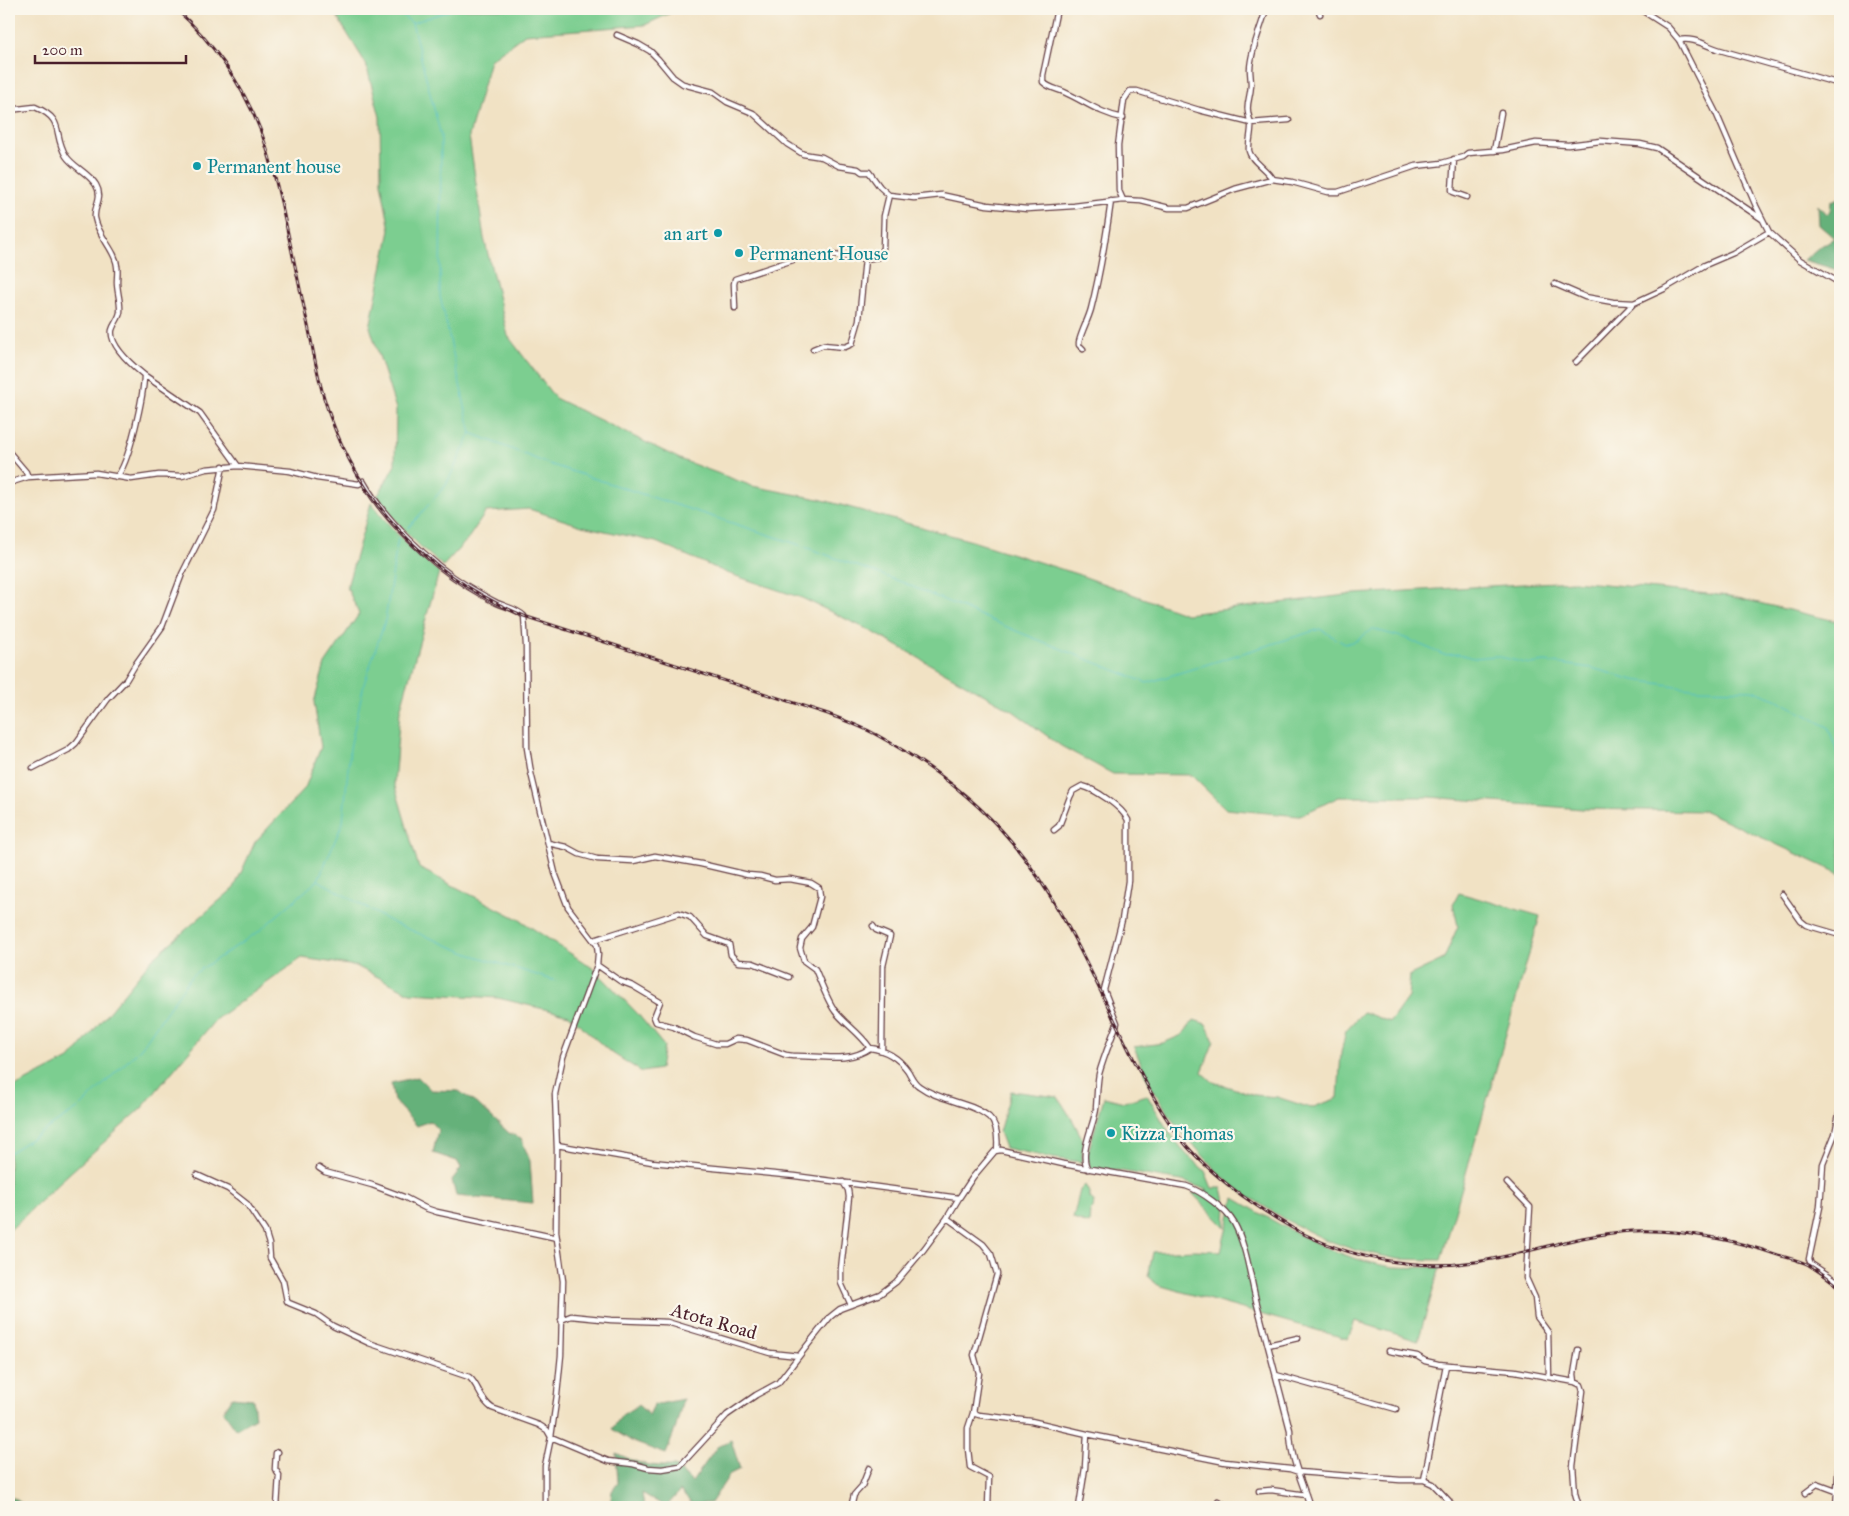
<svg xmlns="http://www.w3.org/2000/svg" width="1849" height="1516" font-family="'IM FELL Great Primer',serif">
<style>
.green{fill:#7cce90;stroke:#63765e}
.forest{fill:#65b17a;stroke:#586852}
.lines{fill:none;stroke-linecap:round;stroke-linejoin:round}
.stream{stroke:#52bfca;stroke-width:1}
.minor-casing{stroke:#633c42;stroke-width:7}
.minor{stroke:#fff;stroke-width:4.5}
.rail-casing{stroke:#4a1f2b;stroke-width:3}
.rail{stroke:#fbf7ec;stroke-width:1;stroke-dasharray:4;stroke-linecap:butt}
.culture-dot{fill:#0f9aa8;stroke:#fbf7ec;stroke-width:2}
.labels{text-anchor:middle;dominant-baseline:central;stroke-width:4.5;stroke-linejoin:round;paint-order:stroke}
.culture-label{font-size:19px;fill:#0d838f;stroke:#fbf7ec;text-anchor:start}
.street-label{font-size:19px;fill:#4a1f2b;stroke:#fbf7ec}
</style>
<rect width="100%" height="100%" fill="#fbf7ec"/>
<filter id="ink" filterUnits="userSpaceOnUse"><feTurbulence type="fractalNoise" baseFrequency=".02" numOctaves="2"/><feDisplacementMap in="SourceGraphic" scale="10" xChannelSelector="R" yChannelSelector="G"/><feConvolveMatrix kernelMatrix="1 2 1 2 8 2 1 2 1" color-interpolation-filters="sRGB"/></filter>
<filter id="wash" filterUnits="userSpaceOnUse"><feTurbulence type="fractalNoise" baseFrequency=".0096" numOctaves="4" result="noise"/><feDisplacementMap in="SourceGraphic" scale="20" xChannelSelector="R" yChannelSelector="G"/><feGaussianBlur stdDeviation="1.12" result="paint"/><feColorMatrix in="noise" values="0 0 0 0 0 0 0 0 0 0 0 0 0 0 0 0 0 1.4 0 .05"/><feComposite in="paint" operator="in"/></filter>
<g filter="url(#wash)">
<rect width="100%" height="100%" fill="#f1e2c4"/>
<path class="green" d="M328,9H679L645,25L525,34L490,60L469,136L484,238L508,336L555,398L682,460L752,486L819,499L972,541L1080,575L1186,614L1355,594L1573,581L1729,596L1840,622V874L1705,811L1582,809L1429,797H1339L1299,816L1226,809L1191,775L1113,774L1061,746L1013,711L871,631L802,598L727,573L656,542L582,526L529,509L486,512L467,540L443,566C418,546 396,523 377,497L395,465L396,409L370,327L390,230L381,182L380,117L366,64L336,15Z
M371,503C391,529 413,551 439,572L400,711L394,783L419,868L520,920L594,969L637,1013L664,1046L660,1069L642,1072L609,1051L569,1015L498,998L410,993L356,966L302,958L216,1019L142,1108L61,1181L9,1231V1090L71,1058L152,959L234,888L255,842L305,788L321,747L314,702L325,664L359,614L347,587Z
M1459,893L1540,916L1441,1260L1397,1259L1355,1250L1324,1239L1284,1219L1234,1187L1221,1176L1175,1124L1149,1083L1134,1047L1163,1043L1182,1035L1194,1020L1206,1024L1214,1041L1202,1072L1213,1082L1255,1095L1277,1097L1311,1108L1338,1098L1341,1053L1346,1030L1363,1012L1390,1022L1408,997L1410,975L1444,959L1458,926L1453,904Z
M1011,1091L1058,1097L1073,1121L1084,1142L1081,1162L1052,1158L1005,1148L999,1132Z
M1147,1095L1167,1129L1186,1154L1205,1171L1212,1188H1222L1226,1205L1225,1227L1192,1193L1203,1192L1208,1190L1182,1181L1115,1170L1091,1169L1087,1156L1104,1097L1124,1102Z
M1085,1185L1089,1192V1198L1094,1201L1093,1209L1090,1211L1089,1224L1073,1219L1080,1190Z
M1234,1198C1284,1227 1335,1259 1393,1267C1408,1268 1425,1267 1440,1267L1418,1341L1355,1321L1348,1339L1158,1285L1148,1277L1153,1252L1194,1250L1221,1251Z"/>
<path class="forest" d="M1840,198V272L1834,269L1804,260L1818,248L1834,238L1819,225L1818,205L1826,214L1830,211L1831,201Z
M418,1077L431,1090L459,1091L481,1107L509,1133L521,1138L530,1161L533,1203L456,1196L452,1180L461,1168L457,1161L433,1153L438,1130L430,1121L417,1126L394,1101L391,1083Z
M232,1397L253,1399L255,1418L236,1429L223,1411Z
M683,1399L676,1427L666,1454L633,1442L612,1429L622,1415L638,1405L649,1415L654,1405Z
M731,1440L740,1469L730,1474L711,1503L692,1504L680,1491L666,1507L642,1493L644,1507H610L612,1491L618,1483L616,1453C639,1464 650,1467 675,1466L692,1482L717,1447Z
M9,1498H14L27,1507H9Z"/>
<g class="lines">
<path class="stream" d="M394,9L412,23L441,136L440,296L471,433L446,485L408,528
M412,23L454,9
M471,433L546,463L791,542L904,583L1021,633L1147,683L1320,629L1345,644L1356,641L1372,629L1405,638L1444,655L1459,654L1473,658L1496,656L1530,664L1545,662L1592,668L1634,680L1698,689L1752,690L1776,699L1828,727L1840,759
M318,880L391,922L469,954L556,981
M9,1153L79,1108L141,1048L192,975L258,932L318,880L343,822L350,748L364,684L385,621L398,538"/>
</g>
</g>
<g filter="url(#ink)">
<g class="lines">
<g class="minor-casing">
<path id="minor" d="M1057,9L1043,75V82C1049,88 1057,89 1064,92C1084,101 1101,114 1123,118
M1266,9C1261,29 1251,48 1250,69C1250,74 1251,80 1251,85C1250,102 1244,104 1251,123L1289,120
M1318,9L1320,14
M1640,9L1668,27L1679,40L1717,115L1756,206L1769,232L1800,260L1840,283
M617,35L638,44L650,51L658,59L673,77L683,84L713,92L727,102L753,113L787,144L803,154L822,157L839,166L858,169L862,172H869L880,187L889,195L914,198L941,195L987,205L1027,209L1074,206L1123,200L1141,201L1169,208H1188L1235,189L1272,179L1292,182L1328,192H1338L1416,166L1442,163L1463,157L1468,153L1503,150L1536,143L1568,145L1601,141L1640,144L1657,148L1762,219
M1679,40C1694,37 1706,46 1720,50C1760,61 1800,73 1840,84
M9,110L35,107C66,120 52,133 66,156C73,167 89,173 96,185C104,199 93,206 95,218C98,236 116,251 117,266C118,271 117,277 117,282C117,292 121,302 120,312C119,319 114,323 112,330C109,345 133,366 144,375C144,393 129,466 116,477
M1494,151L1501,113
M1454,159L1452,190L1453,192L1467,197
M1123,200L1119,191L1118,146L1124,100L1130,91H1137L1199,110L1251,123C1252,131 1248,144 1249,151C1251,161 1267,169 1272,179
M1555,284L1585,297L1613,302L1634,303L1664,289L1705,265L1733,253L1769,232
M735,308L734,284L735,279L805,256L832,255L865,259L878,257L883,248L884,216L889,195
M813,349L823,345L845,347L852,344L859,320L865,259
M1083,349L1079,345V342C1082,330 1088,320 1091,309C1100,274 1106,237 1111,201
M1576,362L1634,303
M144,375L200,413L238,466
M9,452L26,472L28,477
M9,483L28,477L96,473L131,479L159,475L182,476L206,469L238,466L290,471L317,478L359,484L363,481C384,519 430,563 467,586C477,592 487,598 497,603C506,607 517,609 524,616L526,645L527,748L531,773L555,873L568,907L597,945L598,954L597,965L563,1057L555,1094L557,1149L556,1232L563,1281L562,1311L561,1355L557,1395L551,1437L545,1466V1507
M33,768L68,750L76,743L108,699L126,680L135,665L162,627L182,574L214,510L223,466
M1054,830L1059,826L1070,797L1073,791L1082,786C1095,789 1122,807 1128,820V881L1122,920L1104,990L1117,1023C1111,1040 1104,1056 1099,1074C1097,1085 1097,1097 1096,1109C1094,1125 1078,1155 1088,1169
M548,843L566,847L579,854L597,859L633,861L655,856L701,864L748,875L760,876L775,880L790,879L811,883L819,888L820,897L812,927L802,939L800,948L804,961L815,969C820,980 827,1000 835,1011C845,1024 860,1033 870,1048
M1782,894L1801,921L1806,925L1840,935
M873,926L876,930L890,936L883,966L882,1050
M594,940L679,913L690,917L707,936L729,944L731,955L738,962L753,963L789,977
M597,965L620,981L633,986L660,1002L654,1017L656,1022L674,1027L694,1037L716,1044H725L736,1039L747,1040L786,1055L793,1056C818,1055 848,1064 870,1048C886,1050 898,1057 908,1071C911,1076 913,1082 919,1086C939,1101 969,1101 989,1117C998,1125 998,1139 997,1150
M1840,1109L1835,1134L1823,1164L1820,1207L1809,1259L1811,1264L1840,1283
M557,1145L652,1162L795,1176L959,1198
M319,1168L325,1172L372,1185L404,1197L425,1208L437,1212L557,1238
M197,1175L228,1189L247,1204L265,1231L269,1244L270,1258L283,1281L287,1301L289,1303L316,1314L333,1326L369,1343L469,1377C479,1385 479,1399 492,1408L539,1425L547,1430L551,1437L608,1461L633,1464L648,1468L662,1469L680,1466L727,1415L756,1395L778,1383L810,1342L830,1317L840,1309L880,1294L896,1282L924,1249L947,1218L959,1198L973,1177L995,1151L1001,1150L1063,1164L1186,1186C1201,1191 1226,1209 1234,1223C1247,1247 1250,1277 1257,1304C1268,1346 1279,1388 1290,1430C1290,1459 1302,1481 1310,1507
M843,1182L848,1190L849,1197L841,1269V1283L851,1305
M1507,1183L1530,1207L1526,1278L1535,1298L1537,1317L1548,1332L1549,1377
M947,1218L983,1244L991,1254L997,1274L974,1355L979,1373L973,1413L968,1428V1449L970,1467L989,1477L988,1507
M561,1320L571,1316L611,1320L667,1322L770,1353L799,1356
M1268,1345L1298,1338
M1389,1351L1417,1356L1425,1361L1438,1364L1515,1371L1575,1382L1581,1385L1583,1391L1573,1466L1575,1493L1579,1507
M1276,1375L1396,1409
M1575,1382L1574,1374L1578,1350
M973,1413L979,1415L1031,1421L1087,1434L1085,1468L1079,1507
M1087,1434L1225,1462L1290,1469L1299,1472L1400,1480H1424L1433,1484L1449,1501L1452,1507
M1424,1480L1446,1365
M1259,1491L1271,1490L1306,1495
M1805,1493L1817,1484L1836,1491
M1218,1501L1229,1507
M277,1507L279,1475L275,1469L276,1453L278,1452
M851,1507L854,1495L862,1486L869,1468
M1836,1507L1840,1443"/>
</g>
<use href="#minor" class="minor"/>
<g class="rail-casing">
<path id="rail" d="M176,9C212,41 242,84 260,129C269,152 275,177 281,202C291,246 300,290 310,335C314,356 318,377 324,398C355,500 426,575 524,616L828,714C843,720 860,726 875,734C924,761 975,798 1011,841C1062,902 1093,977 1128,1048C1147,1085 1166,1126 1196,1156C1223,1184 1261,1210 1294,1229C1348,1258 1414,1271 1475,1262C1528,1254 1579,1234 1633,1231C1683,1229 1731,1239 1778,1255C1788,1258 1799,1260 1809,1265C1820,1271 1830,1280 1840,1287"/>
</g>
<use href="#rail" class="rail"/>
</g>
</g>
<g class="culture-dot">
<circle cx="197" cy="166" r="5"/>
<circle cx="718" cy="233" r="5"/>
<circle cx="739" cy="253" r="5"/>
<circle cx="1111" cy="1133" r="5"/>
</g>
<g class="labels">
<g class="culture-label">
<text x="207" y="166">Permanent house</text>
<text x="708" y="233" text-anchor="end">an art</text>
<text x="749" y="253">Permanent House</text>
<text x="1121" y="1133">Kizza Thomas</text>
</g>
<g class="street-label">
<text transform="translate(714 1321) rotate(16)">Atota Road</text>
</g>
</g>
<rect width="1849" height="1516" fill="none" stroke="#fbf7ec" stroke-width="30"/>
<path d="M35 55v8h151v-8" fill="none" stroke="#4a1f2b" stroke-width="2.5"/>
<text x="42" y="55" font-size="15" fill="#4a1f2b" stroke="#fbf7ec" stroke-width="4" paint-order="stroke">200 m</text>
</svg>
